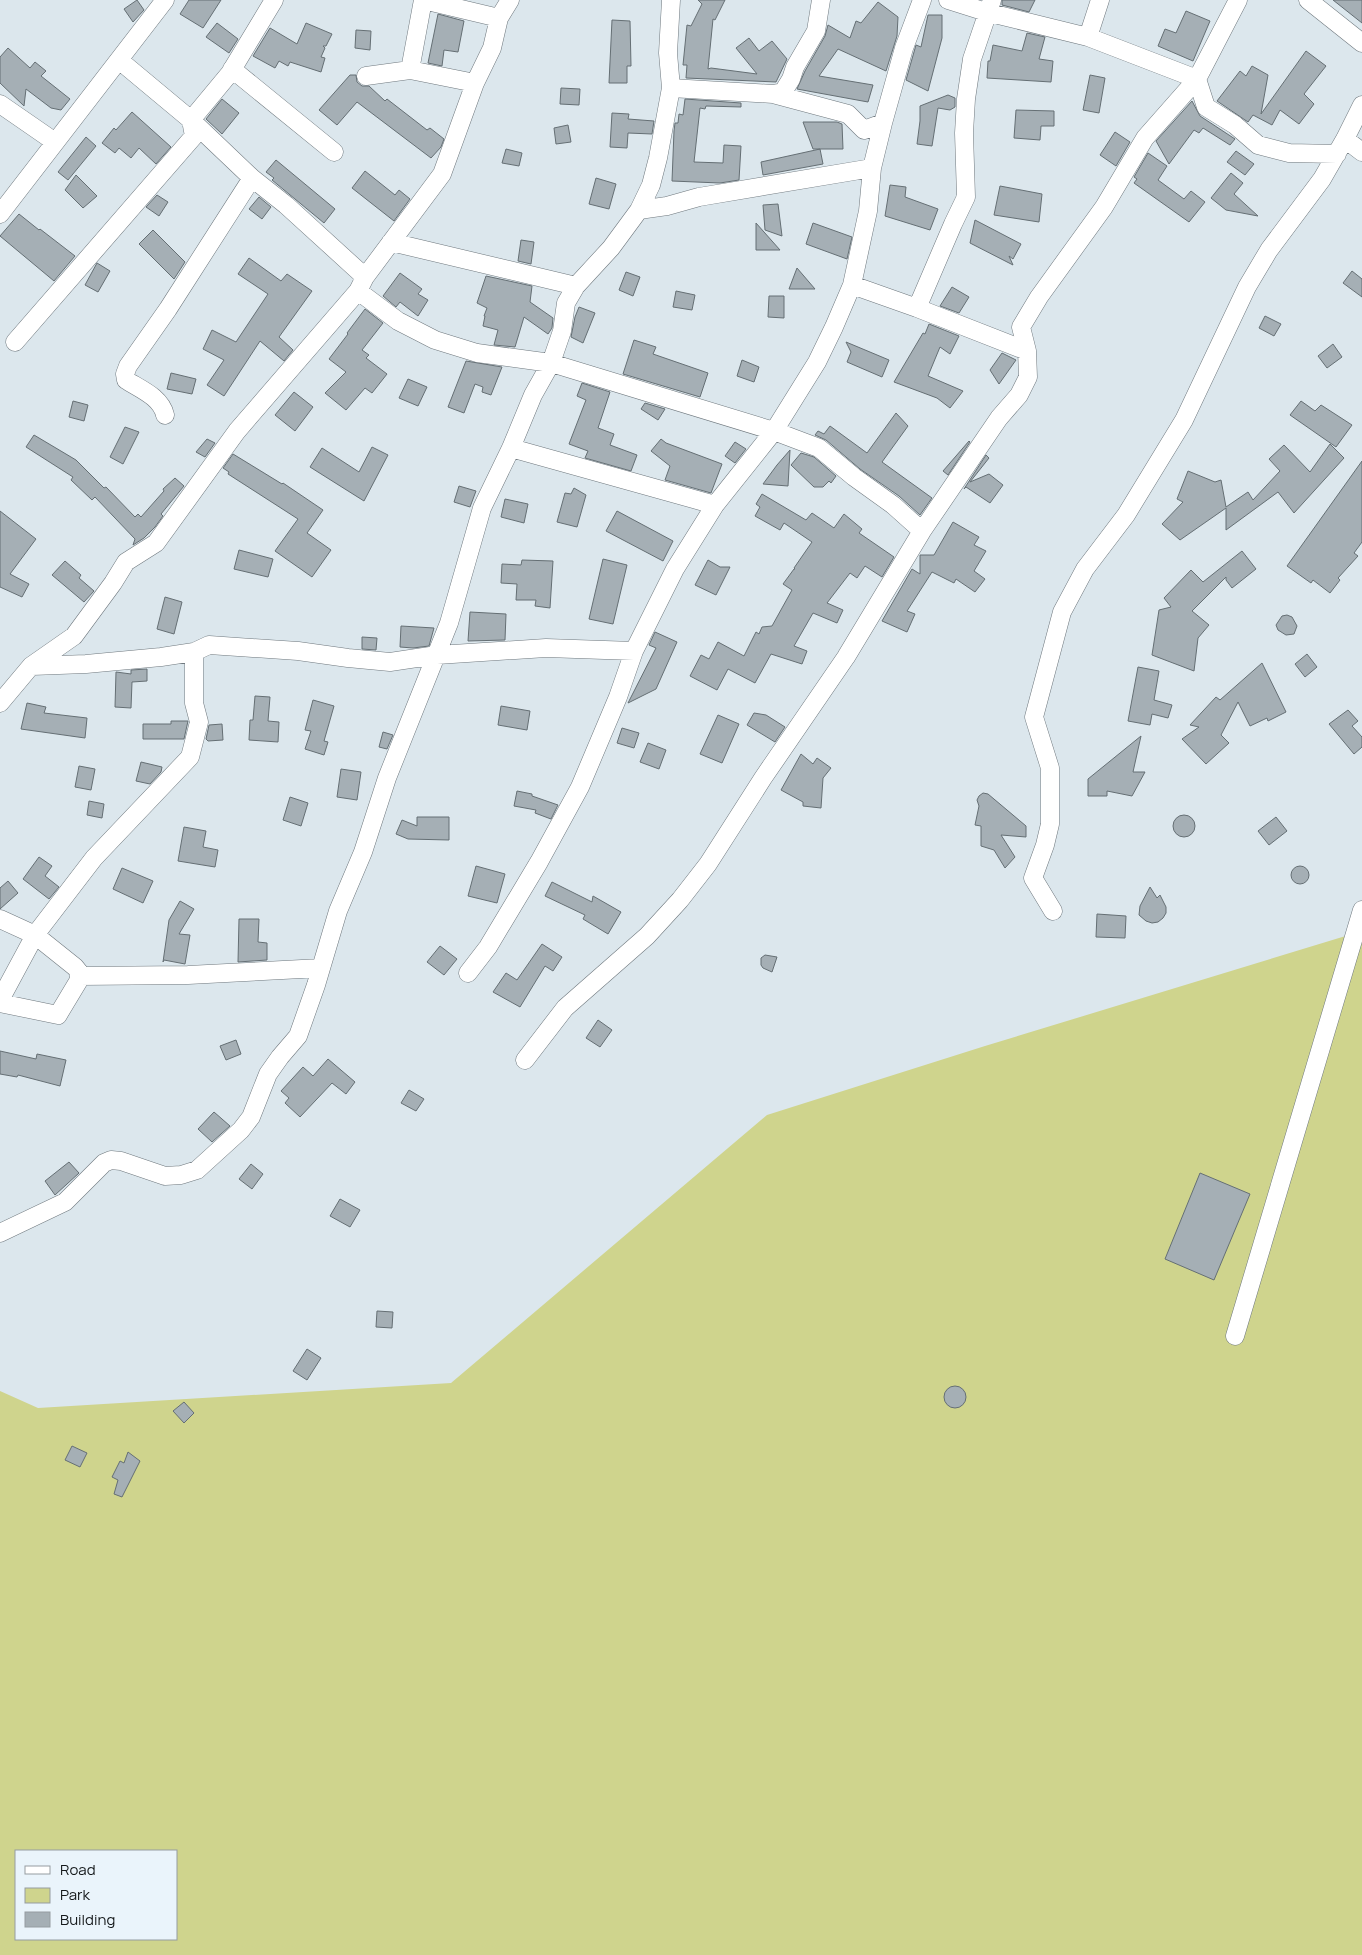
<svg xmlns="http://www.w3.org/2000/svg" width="1362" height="1955" font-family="Manrope,sans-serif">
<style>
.green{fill:#cfd48d;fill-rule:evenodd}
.building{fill:#a5afb5;stroke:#656f74}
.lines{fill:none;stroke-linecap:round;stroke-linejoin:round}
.minor-casing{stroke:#6f787e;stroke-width:19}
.minor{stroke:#fff;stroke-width:18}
</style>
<rect width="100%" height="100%" fill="#dce7ed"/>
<path class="green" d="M1362,931V1955H0V1391L38,1408L451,1383L767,1115L985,1046ZM16,1851H176V1939H16Z"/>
<path class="building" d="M137,0L144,10L133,22L124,9Z
M189,0H221L203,28L180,14Z
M698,0H725L715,20L713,19L708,69L711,68L757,74L736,48L749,38L759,51L772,41L787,59L776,82L686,78L687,65H683L687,25L691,26L702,4Z
M1002,0H1035L1029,12L1002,5Z
M1333,0H1362V23Z
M878,2L898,17L897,36L886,71L838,49L819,76L873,85L868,102L797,89L805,71L825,36L828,25L850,38L856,21L861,23Z
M1186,11L1210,21L1193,61L1158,46L1165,29L1176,33Z
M438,14L464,21L458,52L444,50L442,66L428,63Z
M928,15H942V38L928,91L906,80L916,45L921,47Z
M612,20L630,21L631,66H627V83H609Z
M217,23L238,39L229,53L206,37Z
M306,23L332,34L326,46H323L325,48L321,57L325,58L321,72L290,62L288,66L279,61L275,68L253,56L270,28L297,44Z
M356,30L371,31L370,50L355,48Z
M1027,33L1045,37L1039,59L1053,61L1051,82L987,78L988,61H990L993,45L1022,51Z
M8,48L30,68L35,62L46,71L41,76L70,99L61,110L51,108L26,89L24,106L0,83V57Z
M1306,51L1326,66L1304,94L1314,104L1299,124L1280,110L1272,125L1253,115L1248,122L1217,101L1240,71L1246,76L1252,66L1268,75L1261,114Z
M350,75H356L357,82L362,86H369L385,101L387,99L427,130L430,128L444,139L441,147L431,158L357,102L337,125L319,110Z
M1090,75L1105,78L1099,113L1083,110Z
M561,88L580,89L579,105L560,104Z
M948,95L955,98V107L950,110L938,108L932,146L917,144L920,121V106Z
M222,99L239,113L222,134L206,119Z
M685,99L741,103V107L706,106L705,109L700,108L694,162L723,163L724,145L741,146L739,180L720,183L672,181L674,131L675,123H678L679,114L683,115Z
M1192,101L1200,116L1235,139L1230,145L1203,128L1199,133L1194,130L1169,164L1156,141Z
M1016,110L1054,111V126H1041L1040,140L1014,138Z
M132,112L171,147L156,164L139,148L131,158L119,148L115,153L102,143L114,128L116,130Z
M612,113L629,114L628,119L654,121L652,134L628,133L627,148L610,147Z
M803,122H837L842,124L843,149H813Z
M568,125L571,142L556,144L554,128Z
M1115,132L1130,142L1116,166L1100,155Z
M86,137L96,146L68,180L58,172Z
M506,149L522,153L519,166L502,163Z
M820,149L823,164L763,175L761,162Z
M1236,151L1254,164L1245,175L1227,162Z
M1148,153L1167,166L1158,180L1184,199L1191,191L1205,202L1189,222L1134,183L1137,179L1134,177Z
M276,160L335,209L324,223L272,180L274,178L266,172Z
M365,171L395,195L399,190L410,199L394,221L352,188Z
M1231,173L1243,183L1234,194L1258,216L1226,210L1211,198Z
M76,175L97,196L83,208L65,190Z
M596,178L616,184L609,209L589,204Z
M890,185L906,187L905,197L938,209L930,230L885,216Z
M1000,186L1042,194L1039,222L994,215Z
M157,195L168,202L159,216L146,207Z
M259,197L271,207L262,219L249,209Z
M778,204L782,236L765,230L763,205Z
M19,214L39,230L40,229L75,256L54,281L0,236Z
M975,220L1021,244L1013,259L1009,256L1013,265L970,243Z
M756,223L780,250H756Z
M813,223L852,237L847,259L806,244Z
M153,230L185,262L174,279L139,244Z
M521,240L534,242L531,264L518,261Z
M249,258L281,281L287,274L312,291L279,337L293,350L284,361L260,341L224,396L207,385L224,360L203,349L212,330L236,342L268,294L238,274Z
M97,263L110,271L98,292L85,285Z
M797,268L815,289H789Z
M1352,271L1362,279V297L1343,283Z
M626,272L640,277L633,296L619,290Z
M400,273L422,289L418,294L428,300L418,316L400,302L396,307L383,296Z
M486,276L532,286L530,302L553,318L552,328L548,334L524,317L515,347L494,345L498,330L483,326L485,316H484L487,308L477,303Z
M952,287L969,297L959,313L940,306Z
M676,291L695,295L692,310L673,307Z
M769,296H784V318L768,317Z
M579,307L595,313L583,343L571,337L575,317Z
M365,309L383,323L362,350L369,355L366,358L387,374L372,393L365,388L346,410L325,393L346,372L329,359L348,334L347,333Z
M1265,316L1281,324L1274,336L1259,328Z
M929,324L959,336L950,354L940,347L928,376L963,391L950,408L937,398L894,382L923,333L925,334Z
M634,340L656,347L653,354L708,373L700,397L623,374Z
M846,342L889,360L882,377L847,362L851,352Z
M1333,344L1342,357L1327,368L1318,356Z
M1002,353L1016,360L999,384L990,370Z
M742,360L759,367L754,382L737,376Z
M466,361L502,367L491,395L482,392L483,387L475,384L464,413L448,407Z
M171,373L196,379L192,394L167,389Z
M408,379L427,387L418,406L399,398Z
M582,383L610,392L598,428L614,434L610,445L637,455L631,471L585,458L588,451L569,444L586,400L577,396Z
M294,392L313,407L295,431L275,415Z
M73,401L88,405L84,421L69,417Z
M1301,401L1315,411L1321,405L1352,425L1336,447L1290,415Z
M645,403L665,409L658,420L641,409Z
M896,413L908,426L882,462L932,498L920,515L899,496L860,469L826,440L815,435L818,431L824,434L830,426L867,453Z
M125,427L139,432L123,464L110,457Z
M34,435L76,460L104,488L106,487L135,517L138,514L141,517L164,491L163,489L175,478L184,486L161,514L163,516L155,527L144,538L133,545L135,539L95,497L92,500L71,480L73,477L26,447Z
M207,439L215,443L205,457L196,452Z
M661,439L666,443L722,464L711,493L665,480L670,466L651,451Z
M969,441L970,442L948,475L943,471Z
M735,442L746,449L735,463L725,456Z
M1330,444L1344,458L1294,513L1278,492L1226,530V508L1180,540L1162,524L1183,502L1177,499L1188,471L1215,482L1221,480L1226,507L1248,492L1253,500L1280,471L1269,459L1284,445L1310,472Z
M372,447L388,455L364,501L310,467L322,448L359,472Z
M790,450L788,486L763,484L777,465Z
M801,453L814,457L836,476L831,483L829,481L823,487H814L791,465Z
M233,454L282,484L283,483L323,510L307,533L331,550L312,577L275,551L298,519L228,474L229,472L223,468Z
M986,455L989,458L970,482L989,474L1003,485L990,503L966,487L964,489Z
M1362,461V542L1354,553L1358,556L1338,578L1340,580L1330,593L1313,580L1311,583L1287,566Z
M459,486L476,491L470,507L454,502Z
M574,488L586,495L577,527L557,522L565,493L571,494Z
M762,494L806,520L812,513L834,528L844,514L862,529L859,533L894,557L882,577L865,566L857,578L850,573L827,603L843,610L837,623L813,613L794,646L807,651L802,664L771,654L755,683L728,669L717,690L690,676L701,655L709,659L718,642L744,656L756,632L759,634L762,627L772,626L792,590L783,584L794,569H795L794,568L812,542L784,523L780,530L755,516L760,507L756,504Z
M505,499L528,504L524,523L501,517Z
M0,511L36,539L10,574L29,584L22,597L0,587Z
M617,511L673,541L663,561L606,531Z
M953,522L979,537L974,545L986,551L974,571L985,579L975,592L956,579L954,583L932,572L907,611L915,614L907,632L882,621L912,569L920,574V555H934Z
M239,550L273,559L268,577L234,569Z
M1242,551L1256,569L1232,588L1226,580V577L1192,611L1209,625L1198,638L1194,671L1152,655L1159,610L1171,607L1164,598L1191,570L1203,582Z
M603,559L627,565L613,624L589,619Z
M522,560L553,561L550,608L535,606L536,600H516L517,584L501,583L502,564L521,565Z
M708,560L720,567H730L716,595L695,585Z
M65,561L81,575L79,578L94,591L84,602L52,575Z
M165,597L182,602L174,634L157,629Z
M470,612L506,614L505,640L468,641Z
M1287,615L1292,617L1297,626L1294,634L1286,635L1278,630L1276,625L1282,616Z
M401,626L434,628L429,646L413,648L400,647Z
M655,632L677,642L656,689L628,703L656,648L649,645Z
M362,637L377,638L376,650L362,649Z
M1307,654L1317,667L1305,677L1295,664Z
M1262,663L1286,712L1268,721L1267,718L1250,726L1238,702L1221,735L1229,743L1206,764L1182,739L1199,727L1190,725L1216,697L1220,700Z
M1138,667L1159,671L1154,700L1172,705L1168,718L1152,714L1150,725L1128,721Z
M147,669V681L132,682L131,708L115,707L116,672L131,674V670Z
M255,696L270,697L268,721L279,722L278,742L249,740L250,720H253Z
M313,700L334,706L324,741L328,742L324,755L305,749L311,731L305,730Z
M27,703L46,707L44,713L87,718L85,738L21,729Z
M501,706L530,711L527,730L498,725Z
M1348,710L1358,721L1352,726L1362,737V747L1354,754L1329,724Z
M754,713L766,715L785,727L775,742L747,725Z
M718,715L739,724L722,763L700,754Z
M171,721H188L184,739H143V724H171Z
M222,724L223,740L208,741L206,739L209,725Z
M622,728L639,733L634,748L617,743Z
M383,732L393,735L387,749L379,747Z
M1141,736L1133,772H1145L1132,796L1107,791V796H1088V779Z
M648,743L666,750L659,769L640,762Z
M801,754L813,764L817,758L831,768L823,778L821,808L803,806V802L781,790Z
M141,762L162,767L161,772L150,784L136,781Z
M79,766L95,769L91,790L75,787Z
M341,769L361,772L357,800L337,797Z
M517,791L532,794V796L558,805L551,819L535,813L536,810L514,806Z
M983,793L988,794L1026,826V837L1001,835L1015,857L1005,868L994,850L981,846V826L975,825L979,806L977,800L979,796Z
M290,797L308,803L301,826L283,820Z
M89,801L104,804L102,818L87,815Z
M1173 826a11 11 0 1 1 22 0a11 11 0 1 1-22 0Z
M417,817H449V840L408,839L396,834L402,820L417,826Z
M1276,817L1287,831L1269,845L1258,831Z
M184,827L206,831L203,847L218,850L215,867L178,861Z
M39,857L52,866L45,876L59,887L49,899L23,879Z
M476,866L505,874L497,903L468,896Z
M1291 875a9 9 0 1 1 18 0a9 9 0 1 1-18 0Z
M122,868L153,881L143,903L113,889Z
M8,881L18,893L0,909V888Z
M552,882L592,902L593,896L621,912L608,934L583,919L585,915L545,896Z
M1150,887L1157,898L1160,895L1166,907V913L1163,918L1158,922L1152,923L1146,921L1139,915L1140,906Z
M180,901L194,909L179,934L190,935L185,964L164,960L163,962L169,920Z
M1097,914L1126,916L1125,938L1096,937Z
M239,919H259L258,942L267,943V960L238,962Z
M542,944L562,957L553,971L545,966L520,1007L493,992L506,973L517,980Z
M440,946L457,959L444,975L427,962Z
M765,955L777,957L772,972L763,968L761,965V958Z
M598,1020L612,1030L600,1047L586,1038Z
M236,1040L241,1054L226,1060L220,1046Z
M0,1051L36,1059L37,1054L66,1060L60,1086L18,1075L17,1077L0,1074Z
M328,1059L355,1082L346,1094L332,1083L300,1117L285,1103L289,1098L281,1091L303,1067L313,1076Z
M409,1090L424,1099L416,1111L401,1103Z
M214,1112L230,1126L212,1142L198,1129Z
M69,1162L79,1173L55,1195L45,1181Z
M251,1164L263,1174L252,1189L239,1179Z
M1200,1173L1250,1194L1214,1280L1165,1259Z
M340,1199L360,1210L350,1227L330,1216Z
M377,1311L393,1312L392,1328L376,1327Z
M307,1349L321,1358L307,1380L293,1371Z
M944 1397a11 11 0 1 1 22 0a11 11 0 1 1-22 0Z
M184,1402L194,1413L184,1423L173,1411Z
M72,1446L87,1453L80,1467L65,1460Z
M128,1452L140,1461L122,1497L114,1494L118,1480L112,1477L120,1461L124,1463Z"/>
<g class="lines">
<g class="minor-casing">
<path id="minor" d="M423,0L499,18
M948,0L986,12L1088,37L1197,79L1206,107L1235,125L1258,145L1289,153L1337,154
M1308,0L1362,43
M1088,37L1100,0
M119,60L191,120L252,178L286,205L365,277
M232,69L334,152
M410,70L423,0
M366,76L410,70L475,83
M671,88L773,94L783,92L791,79L795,67L816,31L821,0
M773,94L848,114L864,130L883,123
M0,104L55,142
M1345,139L1362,152
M639,210L667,206L699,197L872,168
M0,214L165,0
M391,242L576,286
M852,285L917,308L1027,351L1021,327L1039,297L1104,207L1145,138L1197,79L1238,0
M358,291L398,321L435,340L477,353L551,363L774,431L819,448L854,477L893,505L922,531
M917,308L953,224L966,197L964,133L966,99L972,59L992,0
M15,342L194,136L191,120L230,73L274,0
M165,415C161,397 140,389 126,380L125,374L128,366L168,309L252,178
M511,448L715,505
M32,666L86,664L161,657L194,652L209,645L298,651L348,658L390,662L437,655L546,648L634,651
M0,703L31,666L74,636L113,583L126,562L156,543L237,431L358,291L365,277L442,174L475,83L492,48L499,18L510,0
M1053,911L1033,878L1045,845L1050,824V768L1034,717L1062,612L1085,569L1126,515L1184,420L1247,287L1269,250L1322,179L1345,139L1362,105
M0,919L35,935L75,967L79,972V980L58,1015L0,1003
M468,973L488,947L539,862L580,787L618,697L634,651L675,569L715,505L774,431L817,362L834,327L852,285L868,211L872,168L883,123L904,48L922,0
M79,976L188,975L321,968
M0,1000L35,935L94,858L190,757L199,722L194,703V652
M525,1060L565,1008L647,936L680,900L708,864L763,778L846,657L922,531L999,418L1019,395L1028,377L1027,351
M0,1233L65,1202L104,1163L111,1160L121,1161L165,1176L181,1175L197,1170L241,1130L251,1117L268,1074L280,1057L298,1036L316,985L338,911L363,852L387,778L449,623L482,508L511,448L533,395L551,363L562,331L566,303L576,286L611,248L639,210L651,185L658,158L671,88L668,53L671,0
M1235,1336L1362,910"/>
</g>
<use href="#minor" class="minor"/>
</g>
<rect x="15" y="1850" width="162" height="90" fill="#eaf4fb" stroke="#959ca1"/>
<rect x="25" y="1866" width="25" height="8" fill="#ffffff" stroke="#959ca1"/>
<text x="60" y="1875" font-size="15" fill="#15191b">Road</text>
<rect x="25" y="1888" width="25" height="15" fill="#cfd48d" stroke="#959ca1"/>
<text x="60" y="1900" font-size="15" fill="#15191b">Park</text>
<rect x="25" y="1912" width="25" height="15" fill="#a5afb5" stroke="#959ca1"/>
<text x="60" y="1925" font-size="15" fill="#15191b">Building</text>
</svg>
